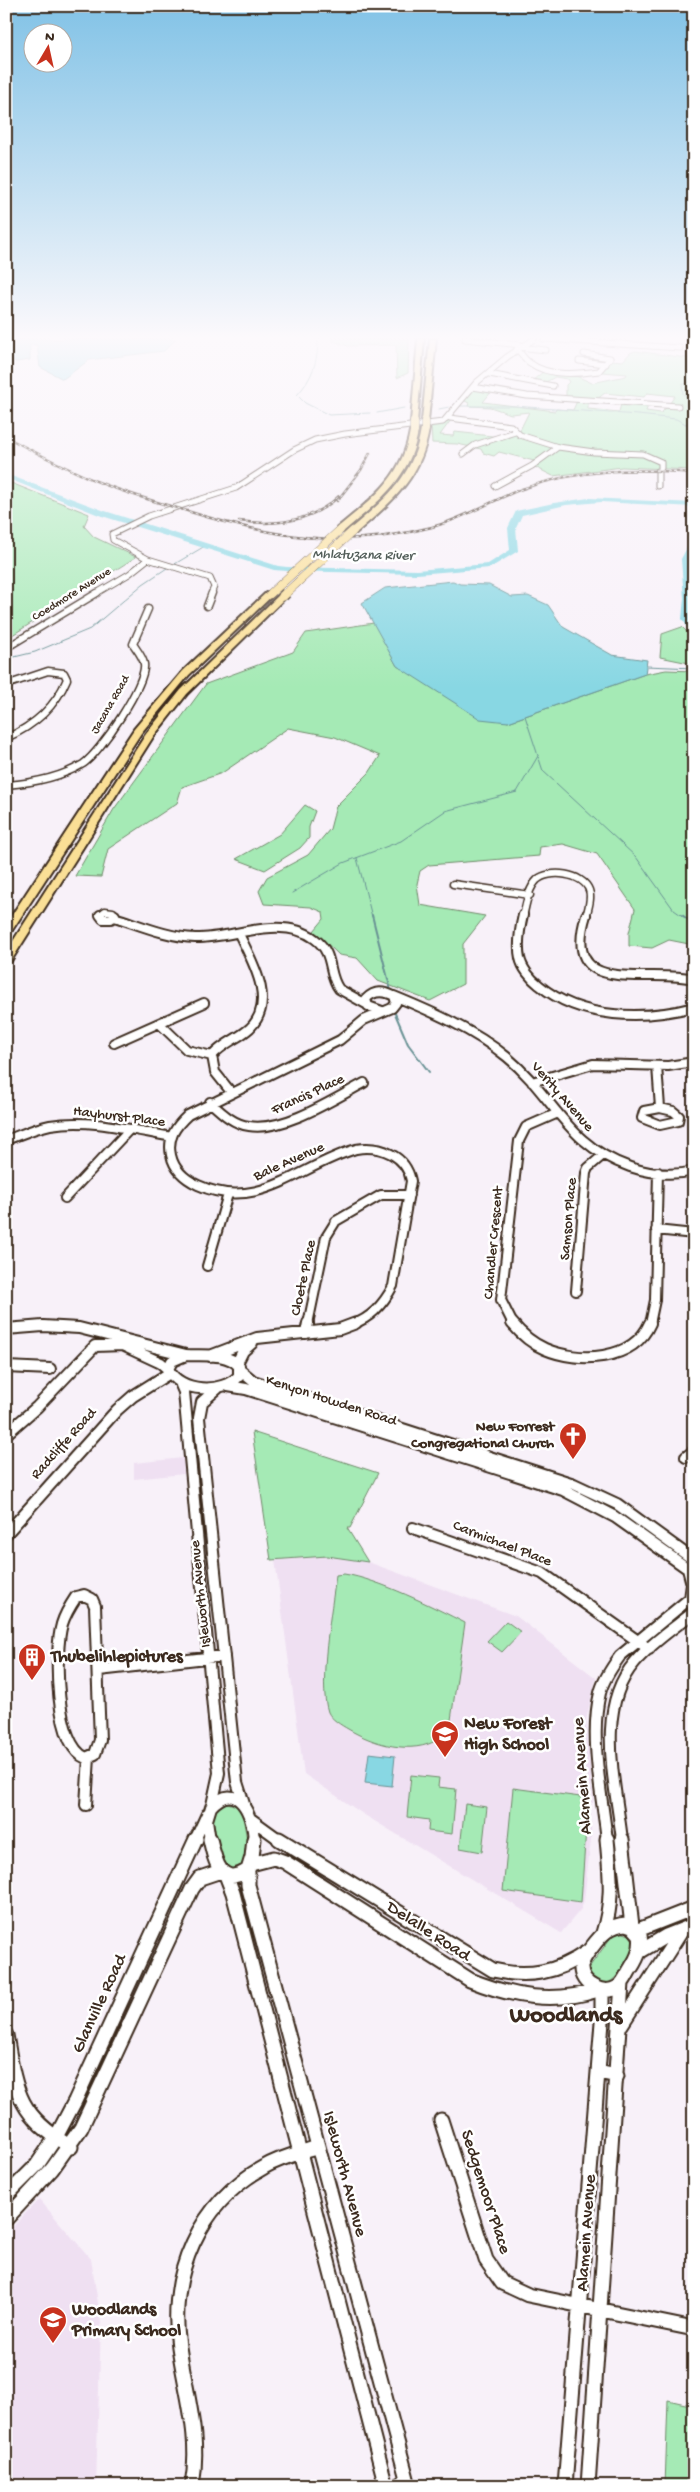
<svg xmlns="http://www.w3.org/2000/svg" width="700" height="2492" font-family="'Gochi Hand',sans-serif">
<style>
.built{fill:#efe0f2}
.green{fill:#a5eab5;stroke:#708a6a}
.water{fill:#88d7e3;stroke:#699294}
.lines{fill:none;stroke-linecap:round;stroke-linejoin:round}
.stream-far1{stroke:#699294;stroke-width:1}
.stream{stroke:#699294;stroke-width:2}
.river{fill:#88d7e3;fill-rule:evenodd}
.minor-far4-casing{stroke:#3b2a1e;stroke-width:7}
.minor-far3-casing{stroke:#3b2a1e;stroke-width:9}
.minor-far2-casing{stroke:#3b2a1e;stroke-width:12}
.minor-far1-casing{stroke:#3b2a1e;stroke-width:14}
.minor-casing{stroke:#3b2a1e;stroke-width:17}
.highway-casing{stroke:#3b2a1e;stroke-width:4}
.minor-far4{stroke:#fff;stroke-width:5}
.minor-far3{stroke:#fff;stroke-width:6}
.minor-far2{stroke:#fff;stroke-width:8}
.minor-far1{stroke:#fff;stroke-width:10}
.minor{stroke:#fff;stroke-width:13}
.highway{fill:#fadf96;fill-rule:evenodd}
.rail-casing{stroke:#3b2a1e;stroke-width:2.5}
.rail{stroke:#fff;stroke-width:1;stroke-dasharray:3;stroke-linecap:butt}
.highway-bridge-far1-casing{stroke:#3b2a1e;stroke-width:9;stroke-linecap:butt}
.highway-bridge-casing{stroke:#3b2a1e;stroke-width:12;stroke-linecap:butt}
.highway-bridge-far1{stroke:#fadf96;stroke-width:8}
.highway-bridge{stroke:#fadf96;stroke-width:9}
.labels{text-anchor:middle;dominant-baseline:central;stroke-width:5;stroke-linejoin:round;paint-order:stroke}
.far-street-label{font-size:12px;fill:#3b2a1e;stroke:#fff}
.far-water-label{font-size:14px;font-style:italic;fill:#525e59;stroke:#fff}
.street-label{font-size:15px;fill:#3b2a1e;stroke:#fff}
.poi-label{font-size:15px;font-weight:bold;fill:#3b2a1e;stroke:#fff;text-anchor:end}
.near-poi-label{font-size:18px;font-weight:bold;fill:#3b2a1e;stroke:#fff;text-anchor:start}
.near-street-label{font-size:18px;fill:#3b2a1e;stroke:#fff}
.near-district-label{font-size:24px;font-weight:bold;fill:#3b2a1e;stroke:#fff}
</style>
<rect width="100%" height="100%" fill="#f8f1f9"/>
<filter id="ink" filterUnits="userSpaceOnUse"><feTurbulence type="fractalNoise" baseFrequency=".02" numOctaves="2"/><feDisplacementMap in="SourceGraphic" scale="10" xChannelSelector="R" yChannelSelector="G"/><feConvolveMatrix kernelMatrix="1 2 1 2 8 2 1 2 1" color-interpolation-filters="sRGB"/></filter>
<g filter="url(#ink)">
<path class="built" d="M183,1458L184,1474L134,1479V1463Z
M327,1556L368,1562L516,1616L596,1678L586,1720L593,1803H591V1839L584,1900L581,1909L561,1933L363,1814L304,1774L275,1560Z
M39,2199L91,2259L101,2322L96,2486H6V2234Z"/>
<path class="green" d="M333,339H409L408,373L397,378L396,345L348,346L333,341Z
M635,351L694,359V470L622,467L553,476L533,466L538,462L499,452L494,456L483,453L481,449L457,444L432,443L431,425L449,420H451L440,435L453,436L455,432L501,437L519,432L529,412L511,414L490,407L468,406L469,403L463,400L475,388L492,391L483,402L555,411L556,409L573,410L577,401L588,402V409L619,412L621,404L648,406L646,411L661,413L666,408H681L680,405L669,404L675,396L647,393L644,397L605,393L597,399L566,397V385L569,382L567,379L555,377L546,382L532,381L544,371L574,375L592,383L626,376L627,374L602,372L611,360L623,361L630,353Z
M6,481L89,514L84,526L94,537L136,557L6,639Z
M374,623L397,666L508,722L645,674L666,670L694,671V945L669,940L652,948L629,946V933L635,909L597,854L563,844L540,847L539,856L429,865L420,871L417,884L420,905L485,916L463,944V984L430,1001L378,981L357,958L339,955L314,931L324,919L323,912L311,907L264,904L259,891L267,877L308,855L330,829L336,806L369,773L380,756L335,737L288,728L222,773L182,787L177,803L108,849L101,877L75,876L114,809L206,684L293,652L306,633Z
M682,627L694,639V664L660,657L662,634Z
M305,805L315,811L309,827V838L300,848L265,870L236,859L280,834Z
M252,1432L378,1473L350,1528H347L368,1562L327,1556L271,1560Z
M344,1574C378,1579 434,1607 465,1623L451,1720C448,1727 446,1734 439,1739C412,1756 373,1744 348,1729C341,1725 331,1719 328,1712C318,1683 332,1609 336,1575Z
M506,1621L521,1632L502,1652L487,1641Z
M411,1775L439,1778L438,1787L456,1789L452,1834L428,1831L429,1820L407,1817Z
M513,1788L588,1798L581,1902L503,1891Z
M228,1803L239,1807L242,1811L249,1851L242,1867L232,1871L223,1866L213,1837L212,1814L221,1804Z
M465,1804L487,1807L482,1852L460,1848Z
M615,1932H620L630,1935L635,1944C631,1956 618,1982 604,1984C594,1981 589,1978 590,1966Z
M668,2400L694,2406V2486H665Z"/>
<path class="water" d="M6,339H176L164,351L89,360L63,379L40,367L37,345H30V360L16,362L6,357Z
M453,581L460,584L489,585L512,597L528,596L548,605L563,627L612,655L647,660L645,674L508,722L480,719L397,666L362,603L385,588Z
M369,1753L395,1756L392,1786L365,1783Z"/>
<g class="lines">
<path class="stream-far1" d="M318,339C318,362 312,379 297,395L305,403L329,415L370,413
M694,380L682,385L683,394L694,403
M460,406H514L638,415L676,419L694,428
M439,409L449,407
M377,413L404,408
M685,424L694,419
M173,565L205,546
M6,659L35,652L90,629L143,584L167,568
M646,666L694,668
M525,716L543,771L636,857L674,910L684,917
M357,858L372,917
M292,893L343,863L401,841L445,811L517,792L538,756"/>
<path class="stream" d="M372,915L391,991
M682,915L694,924
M394,1011L408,1044L429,1072"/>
<path class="river" d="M6,474L105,511L278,566L287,567L417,570L488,564L510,550L508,528L516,511L554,503L589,498L694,503V507L601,502L566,505L522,515L516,528L518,551L490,568L417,574L287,571L274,570L99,515L6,478Z
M691,540H694V550L689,559L692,598L690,619L694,624V632H691L682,619L684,598L681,559Z"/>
<g class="minor-far4-casing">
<path id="minor-far4" d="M465,339L521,345
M544,339L680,348
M518,347L546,350
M517,349C521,353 525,360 530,363C549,377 578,374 599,371L610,358L584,354
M579,361L606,364
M489,374L553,386
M473,387L527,396L678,406
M450,418L511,426L520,435L558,447L594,452L643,454L661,462V468
M463,454L475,445L515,432
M658,471V486
M495,486L532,466L558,447
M148,559L113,540L112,534L149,516L236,488L294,450L315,440L345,434L443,422L476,383L507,357L534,339
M148,559L210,578L214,587L211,594
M95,594L129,574L148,559"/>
</g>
<g class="minor-far3-casing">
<path id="minor-far3" d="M207,606L212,593
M6,648L97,593
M6,685L48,671L64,673L67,679C55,708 34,726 6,738
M6,785C32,783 60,778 83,764C100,753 147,683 144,664C143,657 137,650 133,644L148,609
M453,884L530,895
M101,917L100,915L105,911L113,912L114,917
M523,917C526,905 528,889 537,880C549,869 583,873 589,890C592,898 588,909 586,917"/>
</g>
<g class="minor-far2-casing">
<path id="minor-far2" d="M100,915L103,919H111L115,915
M523,915C520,928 517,944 520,958C522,968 531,979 539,985C581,1020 644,1020 694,1007
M586,915C560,1000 647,967 694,979
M114,917C140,925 167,937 195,938C232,939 281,914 315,939C335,954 327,973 339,989L366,1004
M394,996C433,1012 474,1030 507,1057C555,1097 566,1145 630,1167C651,1174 673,1176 694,1171
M159,1023L187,1050L212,1056
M114,1043L204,1003
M657,1066L660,1108
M532,1082L593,1064L668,1066L694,1062
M231,1092L215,1072L212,1056C223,1043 238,1039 250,1028C277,1002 252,961 239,934
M210,1102C221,1112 233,1124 249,1126C283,1132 334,1099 364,1083
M660,1108L673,1111L679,1116L678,1121L660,1125L642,1118L644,1111Z
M6,1140C20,1135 35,1128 50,1125C90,1118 132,1130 172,1137
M65,1198L129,1130
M656,1230L694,1234
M207,1266L228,1194
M576,1291L586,1173L588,1168L602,1156
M308,1324L326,1237L336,1221L381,1195H409
M353,1324C372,1318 384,1303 393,1286L411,1181C406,1155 380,1145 356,1149C300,1165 259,1213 198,1185C185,1179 174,1169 171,1155C167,1138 176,1126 188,1115L340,1040L364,1020L392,1008L396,1003L394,996C384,991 374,990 366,999L368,1006L382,1011
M513,1324L501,1300L519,1141L526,1127L558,1113
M650,1324L655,1300L658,1172"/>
</g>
<g class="minor-far1-casing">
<path id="minor-far1" d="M512,1323C521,1334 531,1343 545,1349C578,1363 633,1362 650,1323
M6,1329L43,1326L79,1328L186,1355
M306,1333L308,1323
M118,1343L161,1363L168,1369
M186,1355C203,1356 227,1352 239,1366V1376C222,1394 180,1393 168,1369L172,1361Z
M210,1356L257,1338L340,1329L356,1323
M237,1363L243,1351L252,1343
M6,1367L50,1369
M241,1371L253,1381L574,1484L617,1504L694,1560
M181,1385L184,1392L219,1773L212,1805
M228,1386L246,1389L563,1490L615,1517L694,1573
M218,1388L202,1402L199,1418L237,1782L244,1804
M6,1434L37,1407L95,1346L123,1345
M686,1457L694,1451
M413,1528L542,1573L649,1649
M6,1534L117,1410L133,1396L168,1374
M688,1569L692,1584L690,1599
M84,1595L92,1599L95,1606L100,1740L95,1754L86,1758C55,1746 54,1652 62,1624C65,1614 70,1606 76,1597Z
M99,1670L224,1656
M86,1805L89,1757
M251,1819L280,1840
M195,1840L207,1814
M210,1840L207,1820L211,1807C238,1778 253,1816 254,1840
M607,1840C602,1795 589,1737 600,1693C603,1680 612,1667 620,1656L694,1595
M622,1840C616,1784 594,1709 635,1662C652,1642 674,1628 694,1612"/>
</g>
<g class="minor-casing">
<path id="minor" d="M210,1839C215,1861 220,1888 248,1870L252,1857L254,1839
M279,1839L493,1970C528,1978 557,1973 587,1952
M622,1839L632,1926
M251,1864L274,1858L285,1862L470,1980C512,1997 554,2004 598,1990
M248,1870V1885L409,2486
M226,1875L233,1893L386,2486
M626,1924L632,1926L640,1935C642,1948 638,1957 631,1968C627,1974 624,1983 618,1987C604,1996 580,1985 581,1967C582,1959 587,1953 592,1947C601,1935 610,1925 626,1924Z
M638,1930L694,1908
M603,1933C614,1899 610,1874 607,1839
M641,1951L666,1936L694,1925
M621,2025L682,1930
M6,2035C16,2093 18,2115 71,2147
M598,2072L617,2076
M441,2120L486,2260L502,2283L528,2295L694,2329
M6,2196L37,2165L56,2137L75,2101L196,1839
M6,2219L52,2169L81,2128L192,1889L200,1878L221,1871
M192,2486C201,2437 186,2395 179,2347C168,2274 199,2203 264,2167C281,2157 300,2153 318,2147
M397,2486L406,2481
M565,2486L602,2022V1991
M588,2486L622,1983"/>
</g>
<g class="highway-casing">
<path id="highway" d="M418,339H424L417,422L414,424L411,422Z
M430,339H436L428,421L425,423L422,421Z
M425,427L429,429C421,479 392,501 356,533H350V529C386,498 413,478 421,429Z
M414,429L418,431C410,479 378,502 343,532H337V528C372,499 402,478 410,431Z
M267,592L274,594L189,675L141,733L11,932L6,935V924L134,729L183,671Z
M280,594L287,596L187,694L153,737L11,961L6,964V952L146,734L181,690Z"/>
</g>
<use href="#minor-far4" class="minor-far4"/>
<use href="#minor-far3" class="minor-far3"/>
<use href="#minor-far2" class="minor-far2"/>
<use href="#minor-far1" class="minor-far1"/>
<use href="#minor" class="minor"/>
<use href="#highway" class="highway"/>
<g class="rail-casing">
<path id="rail" d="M6,437C37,453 68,470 101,483C128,494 156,502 184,510C269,537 343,550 432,527C464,519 492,500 522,489C578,469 636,468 694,473
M337,501L361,470L370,453
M239,521C275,526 312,522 339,496"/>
</g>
<use href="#rail" class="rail"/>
<g class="highway-bridge-far1-casing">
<path id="highway-bridge-far1" d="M425,421V429
M414,422V431
M270,594L340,530
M285,594L353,531"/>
</g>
<g class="highway-bridge-casing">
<path id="highway-bridge" d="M283,596L286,593"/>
</g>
<use href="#highway-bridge-far1" class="highway-bridge-far1"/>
<use href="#highway-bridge" class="highway-bridge"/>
</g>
</g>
<linearGradient id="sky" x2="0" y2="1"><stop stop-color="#81c2e6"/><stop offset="0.49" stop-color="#fcf9fc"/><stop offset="1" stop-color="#fcf9fc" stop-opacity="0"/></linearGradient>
<rect width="700" height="688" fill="url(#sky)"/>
<defs>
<g id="church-pin" transform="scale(1.4375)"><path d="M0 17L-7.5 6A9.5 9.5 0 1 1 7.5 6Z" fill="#c8321e" stroke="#fff"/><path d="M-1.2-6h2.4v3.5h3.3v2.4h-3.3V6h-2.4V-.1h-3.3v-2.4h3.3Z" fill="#fff"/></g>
<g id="building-pin" transform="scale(1.4375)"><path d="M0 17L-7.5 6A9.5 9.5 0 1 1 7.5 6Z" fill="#c8321e" stroke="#fff"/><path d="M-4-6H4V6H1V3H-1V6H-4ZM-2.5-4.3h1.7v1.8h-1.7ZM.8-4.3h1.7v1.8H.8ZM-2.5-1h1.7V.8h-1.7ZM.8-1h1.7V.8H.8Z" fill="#fff"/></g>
<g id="school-pin" transform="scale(1.4375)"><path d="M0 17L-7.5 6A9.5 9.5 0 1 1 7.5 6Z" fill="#c8321e" stroke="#fff"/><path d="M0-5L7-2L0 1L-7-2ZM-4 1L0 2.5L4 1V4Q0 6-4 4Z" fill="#fff"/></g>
</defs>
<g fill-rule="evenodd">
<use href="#church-pin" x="573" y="1436"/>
<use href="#building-pin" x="32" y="1657"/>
<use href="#school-pin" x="445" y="1734"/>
<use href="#school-pin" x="53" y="2320"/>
</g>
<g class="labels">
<g class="far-street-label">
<text transform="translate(72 595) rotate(-32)">Coedmore Avenue</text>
<text transform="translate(111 705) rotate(-60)">Jacana Road</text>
</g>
<g class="far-water-label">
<text transform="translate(363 556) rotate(1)">Mhlatuzana River</text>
</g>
<g class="street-label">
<text transform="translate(308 1095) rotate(-25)">Francis Place</text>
<text transform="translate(562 1097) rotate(49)">Verity Avenue</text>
<text transform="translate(119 1117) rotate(7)">Hayhurst Place</text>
<text transform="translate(289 1162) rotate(-24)">Bale Avenue</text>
<text transform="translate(569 1219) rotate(-85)">Samson Place</text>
<text transform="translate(494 1243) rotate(-85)">Chandler Crescent</text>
<text transform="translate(304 1278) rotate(-78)">Cloete Place</text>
<text transform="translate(331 1401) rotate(18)">Kenyon Howden Road</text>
<text transform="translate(64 1444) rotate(-48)">Radcliffe Road</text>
<text transform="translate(502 1544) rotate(21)">Carmichael Place</text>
<text transform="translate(201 1594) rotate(-96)">Isleworth Avenue</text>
</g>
<g class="poi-label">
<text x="554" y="1427">New Forrest<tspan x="554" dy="17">Congregational Church</tspan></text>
</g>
<g class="near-poi-label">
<text x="51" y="1657">Thubelihlepictures</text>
<text x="464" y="1724">New Forest<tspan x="464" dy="21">High School</tspan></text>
<text x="72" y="2310">Woodlands<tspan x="72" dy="21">Primary School</tspan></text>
</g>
<g class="near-street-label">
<text transform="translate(583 1776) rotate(-94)">Alamein Avenue</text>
<text transform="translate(428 1932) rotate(33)">Delalle Road</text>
<text transform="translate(100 2004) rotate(-65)">Glanville Road</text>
<text transform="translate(344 2174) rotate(75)">Isleworth Avenue</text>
<text transform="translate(485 2192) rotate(72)">Sedgemoor Place</text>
<text transform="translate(587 2233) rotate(-86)">Alamein Avenue</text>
</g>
<g class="near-district-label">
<text x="566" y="2016">Woodlands</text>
</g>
</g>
<rect width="700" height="2492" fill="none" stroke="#fff" stroke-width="25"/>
<rect x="12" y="12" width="675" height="2467" fill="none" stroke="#3b2a1e" stroke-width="2" filter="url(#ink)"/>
<g transform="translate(48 48) rotate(9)"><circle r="24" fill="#ffffff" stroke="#b1aaa5"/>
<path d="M0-4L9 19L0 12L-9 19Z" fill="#c8321e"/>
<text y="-8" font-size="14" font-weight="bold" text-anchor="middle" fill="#3b2a1e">N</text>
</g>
</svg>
